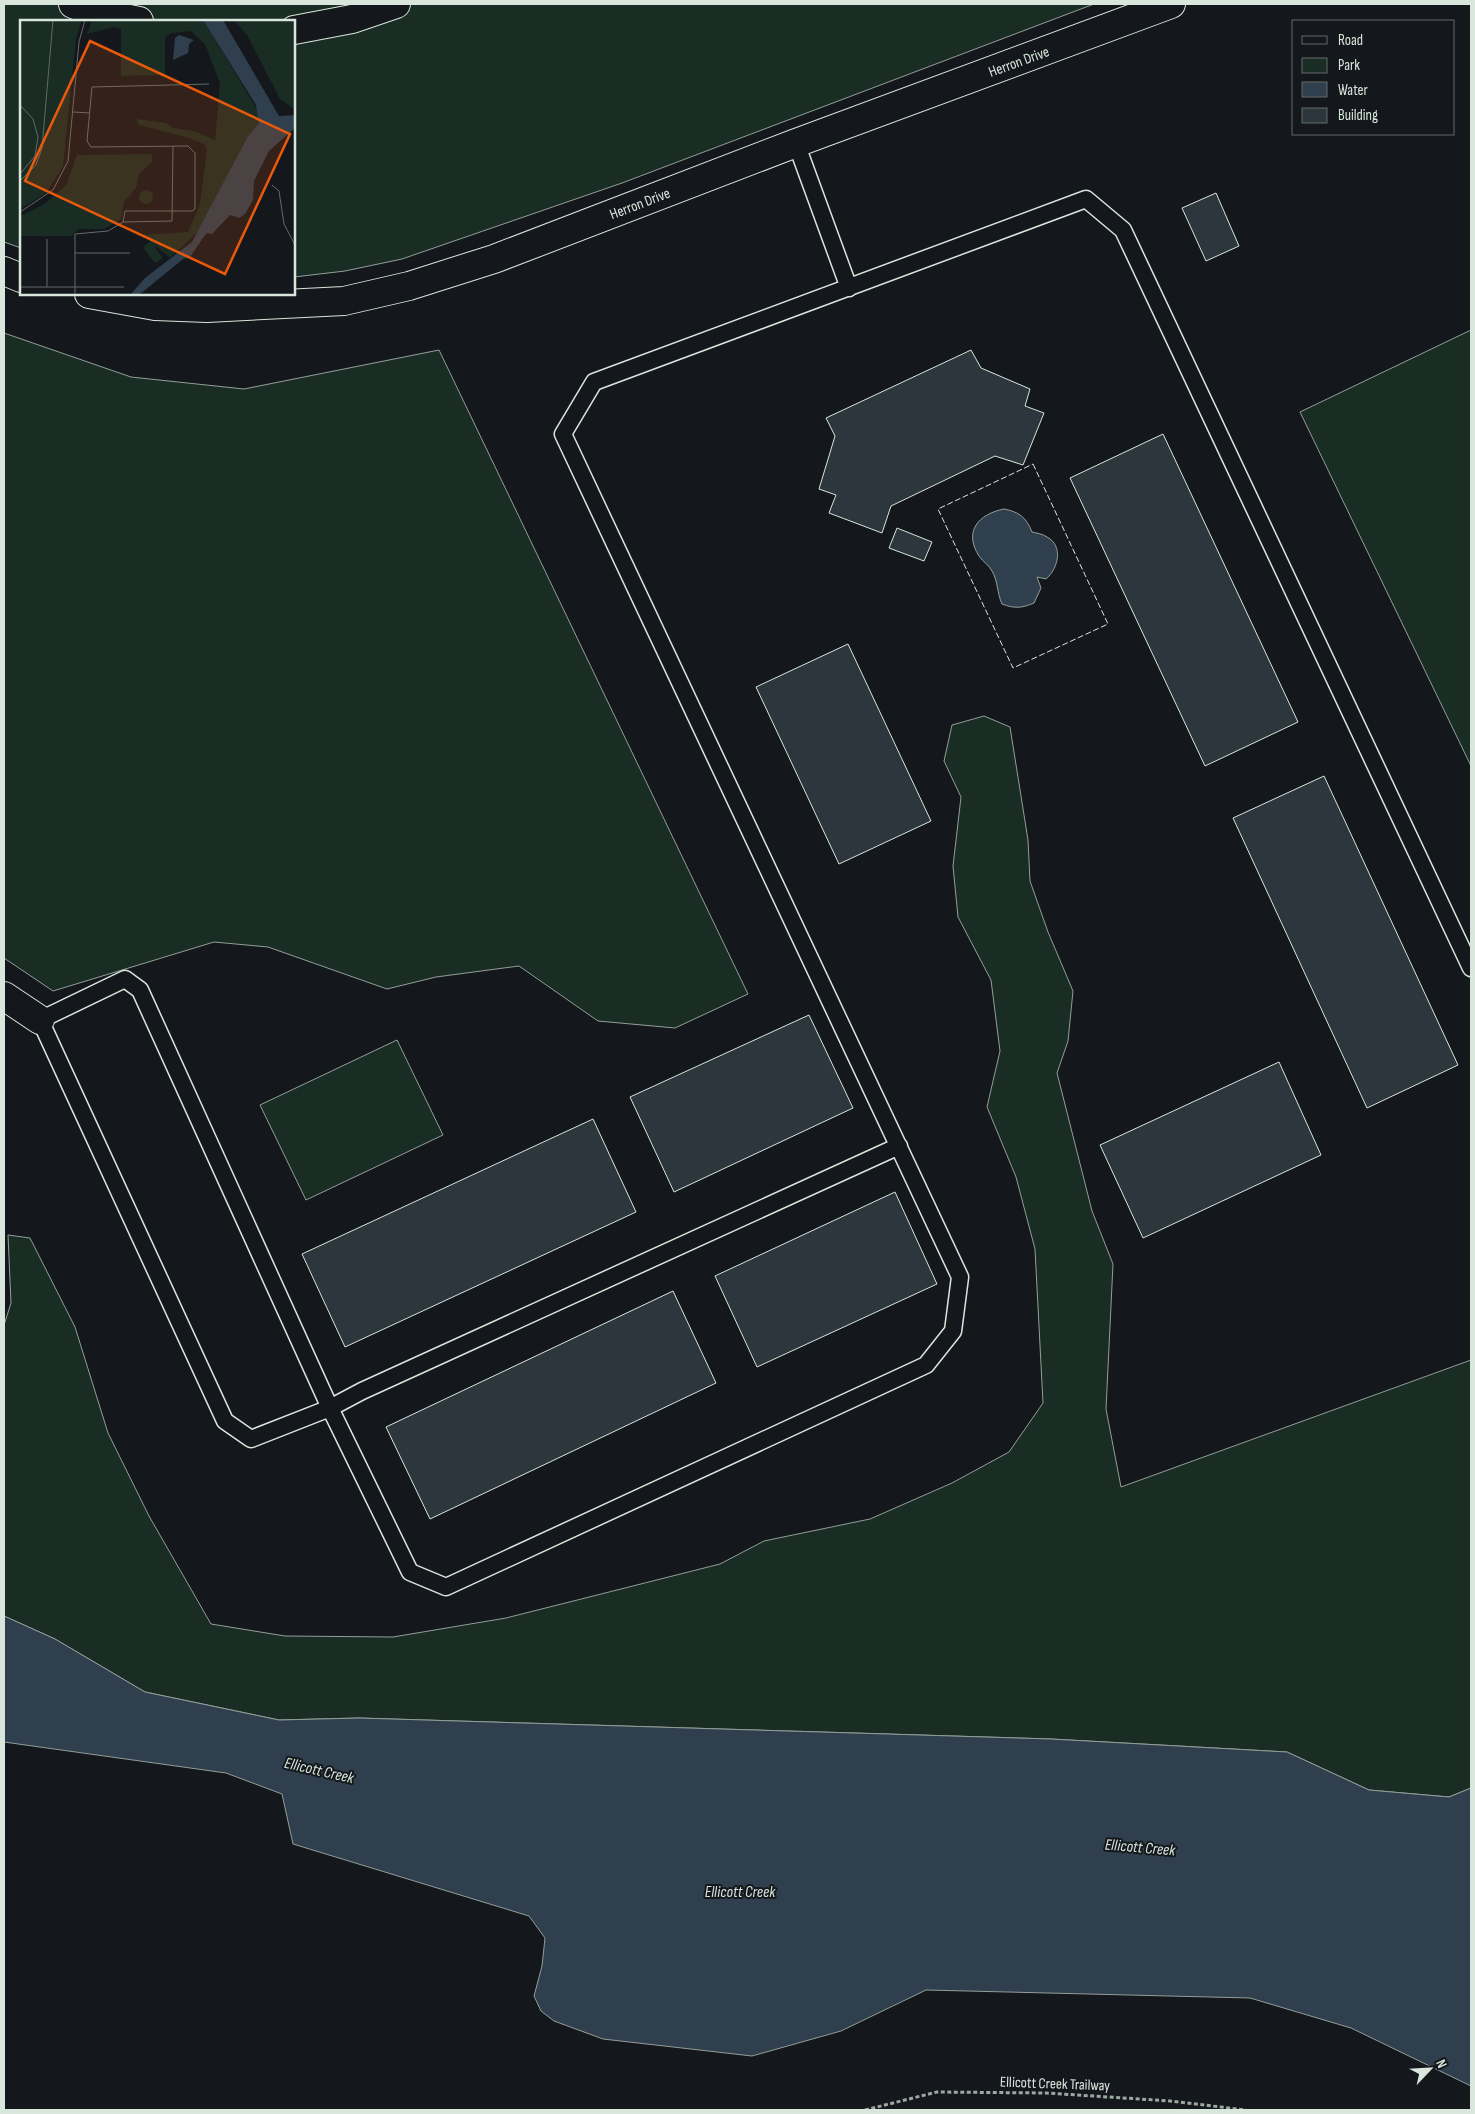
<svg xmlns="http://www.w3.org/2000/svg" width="1475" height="2114" font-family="'Sofia Sans Condensed',sans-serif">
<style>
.green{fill:#1a2d24;stroke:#939e99}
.water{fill:#2f3f4d;stroke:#939e99}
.building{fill:#2c363c;stroke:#d8e6dc}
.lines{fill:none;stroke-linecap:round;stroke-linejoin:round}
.service-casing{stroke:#d8e6dc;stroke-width:19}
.minor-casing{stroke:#d8e6dc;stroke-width:30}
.motorway-casing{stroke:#d8e6dc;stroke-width:30}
.path{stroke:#9da8a2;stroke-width:3;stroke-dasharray:4 2.5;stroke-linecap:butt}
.service{stroke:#14181c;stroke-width:16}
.minor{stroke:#14181c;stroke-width:28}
.motorway{stroke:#14181c;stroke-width:28}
.fence{stroke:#d8e6dc;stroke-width:1;stroke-dasharray:6 2.5;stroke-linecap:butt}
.labels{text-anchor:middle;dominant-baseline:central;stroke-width:4;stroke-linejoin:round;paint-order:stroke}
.street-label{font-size:15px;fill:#d8e6dc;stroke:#14181c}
.water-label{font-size:16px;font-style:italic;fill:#d8e6dc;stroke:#14181c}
.inset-road{fill:none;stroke:#626a69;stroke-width:1}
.view{fill:#e8590c;fill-opacity:0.15;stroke:#e8590c;stroke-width:2.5}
.inset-edge{fill:none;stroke:#d8e6dc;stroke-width:2.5}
</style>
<rect width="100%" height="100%" fill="#14181c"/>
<path class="green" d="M4,4H1094L622,183L402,259L345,271L294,277V21H21V248L4,242Z
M1471,330V766L1300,412Z
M4,333L131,377L244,389L439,350L748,994L675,1028L598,1021L519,966L436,977L387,989L268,947L214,942L53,991L4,958Z
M984,716L1010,727L1028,840L1030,881L1048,932L1073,991L1068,1041L1057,1073L1092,1211L1113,1264L1106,1409L1121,1487L1471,1360V1788L1449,1797L1369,1790L1287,1752L1051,1739L359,1718L279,1720L145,1692L55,1639L4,1616V1325L11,1303L8,1235L30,1238L75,1327L108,1433L149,1516L211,1624L285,1636L393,1637L506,1618L720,1564L764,1541L870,1519L952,1483L1009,1452L1043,1403L1035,1249L1016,1177L987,1107L1000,1051L991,980L958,917L953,866L961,797L944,761L952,725Z
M397,1040L443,1135L306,1200L260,1105Z"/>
<path class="water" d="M1004,509C1019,512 1026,517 1032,532C1036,533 1043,534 1047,537C1064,546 1058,569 1046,579L1037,577L1041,588L1034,603C1022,608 1015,609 1002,604C997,593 998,581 992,571C989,565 983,562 979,556C963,531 979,514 1004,509Z
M4,1616L55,1639L145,1692L279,1720L359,1718L1051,1739L1287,1752L1369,1790L1449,1797L1471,1788V2086L1351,2028L1250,1998L926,1990L841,2031L752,2056L603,2039L554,2021L541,2011L534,1996L542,1966L545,1938L529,1916L293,1844L282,1794L226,1773L4,1742Z"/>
<path class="building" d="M1216,193L1239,246L1206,261L1182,208Z
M971,350L981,368L1030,389L1025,406L1044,413L1023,465L995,456L891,506L882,533L829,513L836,495L819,489L835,436L826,418Z
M1163,434L1298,722L1205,766L1070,478Z
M897,528L932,542L924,561L889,548Z
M848,644L931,821L839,864L756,687Z
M1324,776L1458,1065L1367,1108L1233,818Z
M809,1015L853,1108L674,1192L630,1097Z
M1279,1062L1321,1155L1143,1238L1100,1145Z
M593,1119L636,1212L345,1347L302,1254Z
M895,1192L937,1284L757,1367L715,1276Z
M673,1291L716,1383L430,1519L386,1427Z"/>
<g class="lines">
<g class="service-casing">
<path id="service" d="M796,143L849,288
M899,1146L362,1391L330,1408L251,1439L225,1421L40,1020L125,979L140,990L330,1408L410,1572L446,1587L926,1365L953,1331L960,1277L563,434L594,382L1086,199L1123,230L1471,968"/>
</g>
<g class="minor-casing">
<path id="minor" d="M4,271L21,278
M89,294L155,306L207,308L344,301L409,286L494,259L796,143L1171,4
M4,996L40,1020"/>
</g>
<g class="motorway-casing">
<path id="motorway" d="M73,4L90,11L139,21
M294,30L352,19L396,4"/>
</g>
<path class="path" d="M865,2110L937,2092L1046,2093L1170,2101L1246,2110"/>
<use href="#service" class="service"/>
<use href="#minor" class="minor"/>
<use href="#motorway" class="motorway"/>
<path class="fence" d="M1033,464L1108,624L1013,668L938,509Z"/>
</g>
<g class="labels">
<g class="street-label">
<text transform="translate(1019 62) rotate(-20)">Herron Drive</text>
<text transform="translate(640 204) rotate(-21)">Herron Drive</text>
<text transform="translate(1055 2084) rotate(2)">Ellicott Creek Trailway</text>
</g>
<g class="water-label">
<text transform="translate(319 1771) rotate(13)">Ellicott Creek</text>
<text transform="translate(1140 1848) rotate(5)">Ellicott Creek</text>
<text x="740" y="1892">Ellicott Creek</text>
</g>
</g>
<g transform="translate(20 20)">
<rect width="275" height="275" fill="#14181c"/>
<path d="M0,0H62L56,18L43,147L26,173L0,189ZM72,0H183L238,91L239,103L228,116L180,210L150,238L122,215L168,212L180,184L187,129L184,124L169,118L119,105L116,99L146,103L153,108L174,111L195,120L200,63L185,24L171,11L151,13L145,18V55L101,56V9L94,7L67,14ZM214,0H275V90L260,79L227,15ZM132,134V142L119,154L116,168L104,182L101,199L84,209H58L52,216H0V196L25,184L46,165L57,135ZM119 177a7 7 0 1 1 14 0a7 7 0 1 1-14 0ZM131,221L143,238L135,243L123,227Z" fill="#1a2d24"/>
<path d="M183,0H203L259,96L275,95V108L249,131L234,161L233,180L225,194L219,198L210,195L192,214L187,213L183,218L170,237L163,239L119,275H110L125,258L172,222L228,116L239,103L236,85ZM159,15L174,20L169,24L168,33L153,40L155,18Z" fill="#2f3f4d"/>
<path class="inset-road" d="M0,85L13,99L18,117L15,136L0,154M53,92L70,93M0,161L16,145L22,128L33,0M252,165L259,171L264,204L275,225M0,192L33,170L48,141L59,22L65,0M103,202L105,191H172L175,189V133L168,126L71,127L67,121L72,67L189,64M103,202L152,201L153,126M27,219V267M55,233H110M0,267H104M55,275V214L88,211L103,202"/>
<path class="view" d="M70,21L270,114L205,254L5,161Z"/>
<rect width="275" height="275" class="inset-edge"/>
</g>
<rect width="1475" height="2114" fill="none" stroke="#d8e6dc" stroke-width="10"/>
<rect x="1292" y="20" width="162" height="115" fill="#14181c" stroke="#626a69"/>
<rect x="1302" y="36" width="25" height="8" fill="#14181c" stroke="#626a69"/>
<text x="1338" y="45" font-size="15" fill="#d8e6dc">Road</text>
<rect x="1302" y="58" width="25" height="15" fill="#1a2d24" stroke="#626a69"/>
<text x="1338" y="70" font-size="15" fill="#d8e6dc">Park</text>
<rect x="1302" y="82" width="25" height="15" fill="#2f3f4d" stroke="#626a69"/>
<text x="1338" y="95" font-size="15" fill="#d8e6dc">Water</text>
<rect x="1302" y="108" width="25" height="15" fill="#2c363c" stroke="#626a69"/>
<text x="1338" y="120" font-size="15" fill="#d8e6dc">Building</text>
<g transform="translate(1430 2069) rotate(65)" stroke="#14181c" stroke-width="4" paint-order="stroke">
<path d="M0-4L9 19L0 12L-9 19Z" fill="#d8e6dc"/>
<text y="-8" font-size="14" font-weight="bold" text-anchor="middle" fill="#d8e6dc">N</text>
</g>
</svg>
